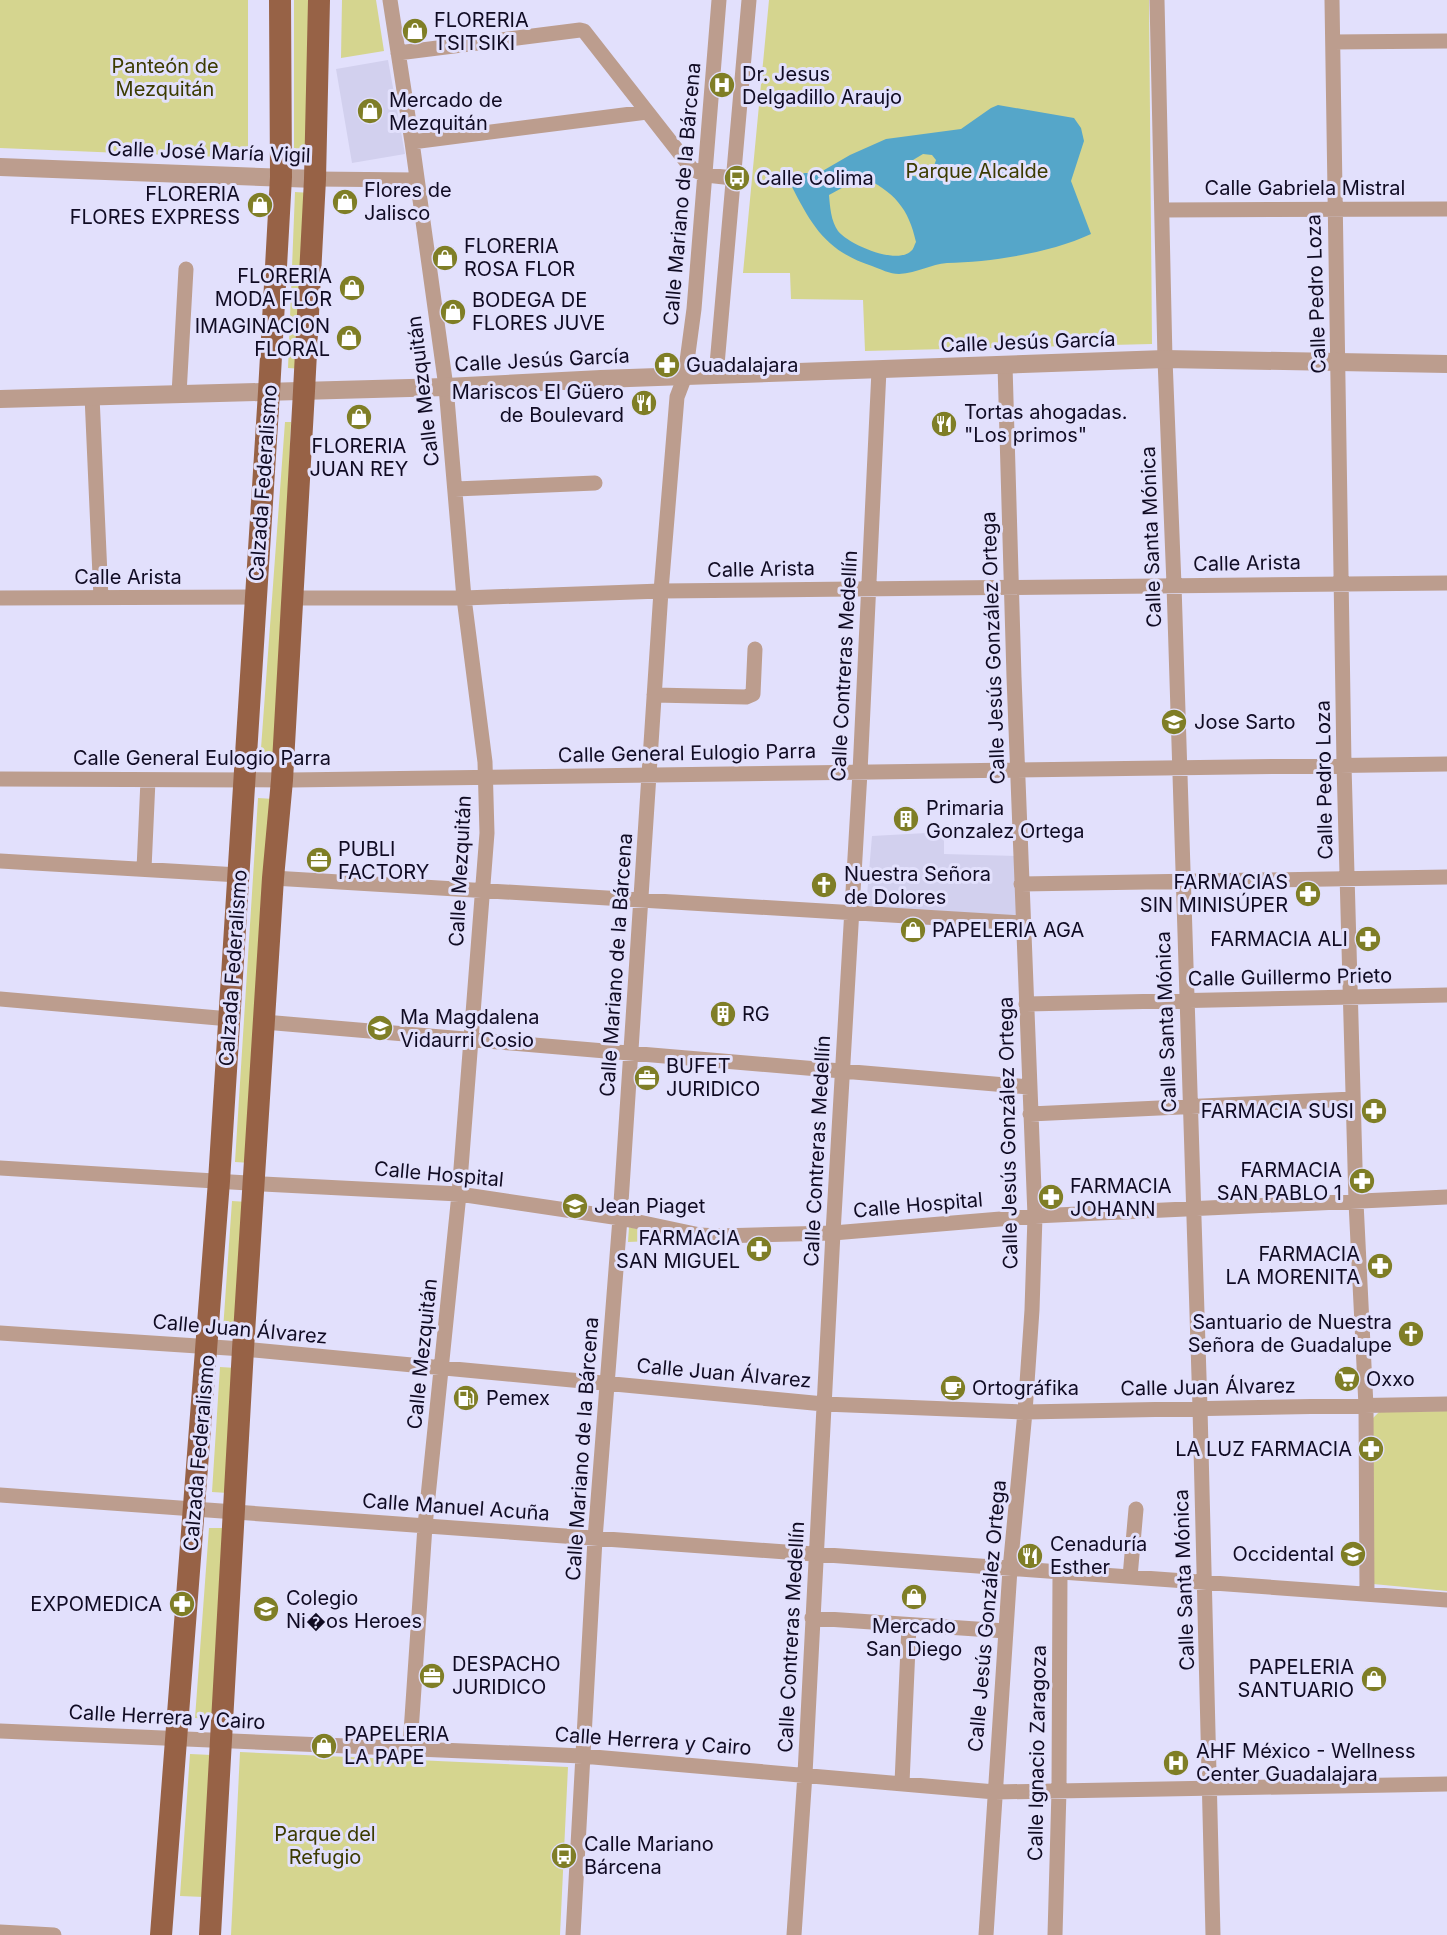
<svg xmlns="http://www.w3.org/2000/svg" width="1447" height="1935" font-family="Inter,sans-serif">
<style>
.built{fill:#d2d0ee}
.green{fill:#d5d58f}
.water{fill:#55a6c9;fill-rule:evenodd}
.lines{fill:none;stroke-linecap:round;stroke-linejoin:round}
.minor{stroke:#bc9d8e;stroke-width:15}
.tertiary{stroke:#bc9d8e;stroke-width:18}
.primary{stroke:#976246;stroke-width:22}
.labels{text-anchor:middle;dominant-baseline:central;stroke-width:6;stroke-linejoin:round;paint-order:stroke}
.poi-label{font-size:20px;fill:#100b23;stroke:#e2e0fc;text-anchor:start}
.park-label{font-size:20px;fill:#3c3b00;stroke:#e2e0fc}
.street-label{font-size:20px;fill:#100b23;stroke:#e2e0fc}
</style>
<rect width="100%" height="100%" fill="#e2e0fc"/>
<path class="built" d="M388,60L405,154L352,163L336,69Z
M944,832V854L1017,856L1019,916L866,907L872,836Z"/>
<path class="green" d="M0,0H248V151L244,158L0,148Z
M294,0H311L312,156L294,155Z
M342,0H376L384,51L341,58Z
M769,0H1149L1152,344L865,351L863,300L791,299L790,273H743Z
M295,192L311,193L304,369L288,368Z
M285,422H291L277,763L260,762Z
M258,798L274,799L251,1163L235,1162Z
M232,1201L248,1202L239,1331L223,1330Z
M629,1227L676,1238V1240L628,1242Z
M220,1367L236,1368L228,1493L212,1492Z
M1447,1411V1591L1373,1584L1372,1419L1379,1412Z
M209,1528H227L214,1719L195,1718Z
M240,1752L568,1767L560,1935H231Z
M190,1754L212,1755L204,1897L180,1896Z"/>
<path class="water" d="M998,105L1074,118L1081,128L1084,141L1071,181L1091,234C1051,253 991,262 947,263C931,264 918,273 899,274C890,274 880,269 872,266C826,251 812,226 791,185L804,173H819L850,155L886,139L961,129L991,108ZM923,154L932,155L936,160L934,166L918,177L910,175L907,170L908,163ZM862,177C894,191 909,209 916,242C914,245 914,249 911,251C897,265 849,245 838,231C831,221 830,207 829,195Z"/>
<g class="lines">
<path class="minor" d="M390,0L412,142L446,387L464,598L485,762L487,833L459,1194L425,1526L410,1747
M1157,0L1165,359L1174,585L1200,1408L1213,1935
M1332,0L1344,765L1356,1202L1366,1406L1367,1594
M1333,42L1447,41
M398,53L580,30L584,31L692,169L706,175L733,178
M412,142L647,112
M315,179L417,180
M1163,210L1447,209
M716,376L749,0
M179,394L186,269
M92,396L101,598
M455,489L595,483
M0,598L256,597
M292,598H464L661,591L1447,583
M654,695L746,697L753,694L755,649
M0,779L291,780L1447,764
M0,861L239,875
M144,869L148,780
M273,878L1023,923
M1021,884L1447,877
M0,999L230,1019
M1026,1004L1447,995
M264,1022L1029,1087
M1030,1114L1353,1099
M0,1168L263,1184L459,1194L620,1218L700,1235L719,1236L833,1233L1035,1216L1447,1197
M0,1333L243,1349L824,1404L1025,1412L1447,1404
M0,1495L1447,1600
M1130,1577L1136,1509
M812,1618L1006,1631
M0,1731L582,1756L995,1792L1447,1784
M902,1783L909,1625
M0,1932L54,1935
M573,1935L595,1539L620,1218L661,591L677,397L685,376L694,309L719,0
M794,1935L805,1774L833,1233L860,772L879,370
M986,1935L1010,1569L1025,1412L1032,1310L1035,1216L1014,677L1005,365
M1055,1935L1059,1790L1060,1572"/>
<path class="tertiary" d="M0,167L315,179
M0,399L446,387L601,379L1165,359L1447,364"/>
<path class="primary" d="M161,1935L219,1181L269,392L281,177L280,0
M210,1935L243,1349L273,878L282,780L304,391L315,179L319,0"/>
</g>
<defs>
<g id="shop-disc" transform="scale(1.35)"><circle r="9.5" fill="#7f7e26" stroke="#e2e0fc"/><path d="M-5-2.5h2.3a2.7 3.5 0 0 1 5.4 0H5L5.5 6h-11ZM-1.5-2.5h3a1.5 2.3 0 0 0-3 0Z" fill="#fff"/></g>
<g id="hospital-disc" transform="scale(1.35)"><circle r="9.5" fill="#7f7e26" stroke="#e2e0fc"/><path d="M-5-5h3v3.5h4V-5h3V5h-3V1.5h-4V5h-3Z" fill="#fff"/></g>
<g id="bus-disc" transform="scale(1.35)"><circle r="9.5" fill="#7f7e26" stroke="#e2e0fc"/><path d="M-5-6H5V4H4V6H2V4H-2V6H-4V4H-5ZM-3.5-4V0h7V-4ZM-3.5 1.2v1.5H-2V1.2ZM2 1.2v1.5H3.5V1.2Z" fill="#fff"/></g>
<g id="pharmacy-disc" transform="scale(1.35)"><circle r="9.5" fill="#7f7e26" stroke="#e2e0fc"/><path d="M-2-6h4v4h4v4h-4v4h-4v-4h-4v-4h4Z" fill="#fff"/></g>
<g id="restaurant-disc" transform="scale(1.35)"><circle r="9.5" fill="#7f7e26" stroke="#e2e0fc"/><path d="M-5-6h1v4h1v-4h1v4h1v-4h1v5L-1.5 .5V6h-2V.5L-5-1ZM5-6V6H3V1.5H1.5Q1.5-4 5-6Z" fill="#fff"/></g>
<g id="school-disc" transform="scale(1.35)"><circle r="9.5" fill="#7f7e26" stroke="#e2e0fc"/><path d="M0-5L7-2L0 1L-7-2ZM-4 1L0 2.5L4 1V4Q0 6-4 4Z" fill="#fff"/></g>
<g id="building-disc" transform="scale(1.35)"><circle r="9.5" fill="#7f7e26" stroke="#e2e0fc"/><path d="M-4-6H4V6H1V3H-1V6H-4ZM-2.5-4.3h1.7v1.8h-1.7ZM.8-4.3h1.7v1.8H.8ZM-2.5-1h1.7V.8h-1.7ZM.8-1h1.7V.8H.8Z" fill="#fff"/></g>
<g id="office-disc" transform="scale(1.35)"><circle r="9.5" fill="#7f7e26" stroke="#e2e0fc"/><path d="M-6-3h4V-5.5h4V-3h4V5H-6ZM-1-4.5V-3h2v-1.5ZM-6 0V1H6V0Z" fill="#fff"/></g>
<g id="church-disc" transform="scale(1.35)"><circle r="9.5" fill="#7f7e26" stroke="#e2e0fc"/><path d="M-1.2-6h2.4v3.5h3.3v2.4h-3.3V6h-2.4V-.1h-3.3v-2.4h3.3Z" fill="#fff"/></g>
<g id="supermarket-disc" transform="scale(1.35)"><circle r="9.5" fill="#7f7e26" stroke="#e2e0fc"/><path d="M-6-5.5h2.5l.6 2H6L4.5 2H-2.5L-4.4-4H-6ZM-1.5 3.2a1.3 1.3 0 1 0 .1 0ZM3 3.2a1.3 1.3 0 1 0 .1 0Z" fill="#fff"/></g>
<g id="cafe-disc" transform="scale(1.35)"><circle r="9.5" fill="#7f7e26" stroke="#e2e0fc"/><path d="M-5.5-4.5H6V0H3Q3 3.5 0 3.5H-2.5Q-5.5 3.5-5.5 0ZM3-3.2v2h1.7v-2ZM-6 4.5H4V6H-6Z" fill="#fff"/></g>
<g id="fuel-disc" transform="scale(1.35)"><circle r="9.5" fill="#7f7e26" stroke="#e2e0fc"/><path d="M-5.5-6h7V0h2V4h1.3V-2.5L3-4.5l.8-.8L6-3V5H2.5V1h-1V6h-7ZM-4.2-4.7v3.2H.2V-4.7Z" fill="#fff"/></g>
</defs>
<g fill-rule="evenodd">
<use href="#shop-disc" x="415" y="31"/>
<use href="#hospital-disc" x="722" y="85"/>
<use href="#shop-disc" x="370" y="111"/>
<use href="#bus-disc" x="737" y="178"/>
<use href="#shop-disc" x="345" y="202"/>
<use href="#shop-disc" x="260" y="205"/>
<use href="#shop-disc" x="445" y="258"/>
<use href="#shop-disc" x="352" y="288"/>
<use href="#shop-disc" x="453" y="312"/>
<use href="#shop-disc" x="349" y="338"/>
<use href="#pharmacy-disc" x="667" y="365"/>
<use href="#restaurant-disc" x="644" y="403"/>
<use href="#shop-disc" x="359" y="417"/>
<use href="#restaurant-disc" x="944" y="424"/>
<use href="#school-disc" x="1174" y="722"/>
<use href="#building-disc" x="906" y="819"/>
<use href="#office-disc" x="319" y="860"/>
<use href="#church-disc" x="824" y="885"/>
<use href="#pharmacy-disc" x="1308" y="894"/>
<use href="#shop-disc" x="913" y="930"/>
<use href="#pharmacy-disc" x="1368" y="939"/>
<use href="#building-disc" x="723" y="1014"/>
<use href="#school-disc" x="380" y="1028"/>
<use href="#office-disc" x="647" y="1078"/>
<use href="#pharmacy-disc" x="1374" y="1111"/>
<use href="#pharmacy-disc" x="1362" y="1181"/>
<use href="#pharmacy-disc" x="1051" y="1197"/>
<use href="#school-disc" x="575" y="1206"/>
<use href="#pharmacy-disc" x="759" y="1249"/>
<use href="#pharmacy-disc" x="1380" y="1266"/>
<use href="#church-disc" x="1411" y="1334"/>
<use href="#supermarket-disc" x="1347" y="1379"/>
<use href="#cafe-disc" x="953" y="1388"/>
<use href="#fuel-disc" x="466" y="1398"/>
<use href="#pharmacy-disc" x="1371" y="1449"/>
<use href="#school-disc" x="1353" y="1554"/>
<use href="#restaurant-disc" x="1030" y="1556"/>
<use href="#shop-disc" x="914" y="1597"/>
<use href="#pharmacy-disc" x="182" y="1604"/>
<use href="#school-disc" x="266" y="1609"/>
<use href="#office-disc" x="432" y="1676"/>
<use href="#shop-disc" x="1374" y="1679"/>
<use href="#shop-disc" x="324" y="1746"/>
<use href="#hospital-disc" x="1176" y="1763"/>
<use href="#bus-disc" x="564" y="1856"/>
</g>
<g class="labels">
<g class="poi-label">
<text x="434" y="20">FLORERIA<tspan x="434" dy="23">TSITSIKI</tspan></text>
<text x="742" y="74">Dr. Jesus<tspan x="742" dy="23">Delgadillo Araujo</tspan></text>
<text x="389" y="100">Mercado de<tspan x="389" dy="23">Mezquitán</tspan></text>
<text x="756" y="178">Calle Colima</text>
<text x="364" y="190">Flores de<tspan x="364" dy="23">Jalisco</tspan></text>
<text x="240" y="194" text-anchor="end">FLORERIA<tspan x="240" dy="23">FLORES EXPRESS</tspan></text>
<text x="464" y="246">FLORERIA<tspan x="464" dy="23">ROSA FLOR</tspan></text>
<text x="332" y="276" text-anchor="end">FLORERIA<tspan x="332" dy="23">MODA FLOR</tspan></text>
<text x="472" y="300">BODEGA DE<tspan x="472" dy="23">FLORES JUVE</tspan></text>
<text x="330" y="326" text-anchor="end">IMAGINACION<tspan x="330" dy="23">FLORAL</tspan></text>
<text x="686" y="365">Guadalajara</text>
<text x="624" y="392" text-anchor="end">Mariscos El Güero<tspan x="624" dy="23">de Boulevard</tspan></text>
<text x="964" y="412">Tortas ahogadas.<tspan x="964" dy="23">"Los primos"</tspan></text>
<text x="359" y="446" text-anchor="middle">FLORERIA<tspan x="359" dy="23">JUAN REY</tspan></text>
<text x="1194" y="722">Jose Sarto</text>
<text x="926" y="808">Primaria<tspan x="926" dy="23">Gonzalez Ortega</tspan></text>
<text x="338" y="849">PUBLI<tspan x="338" dy="23">FACTORY</tspan></text>
<text x="844" y="874">Nuestra Señora<tspan x="844" dy="23">de Dolores</tspan></text>
<text x="1288" y="882" text-anchor="end">FARMACIAS<tspan x="1288" dy="23">SIN MINISÚPER</tspan></text>
<text x="932" y="930">PAPELERIA AGA</text>
<text x="1348" y="939" text-anchor="end">FARMACIA ALI</text>
<text x="742" y="1014">RG</text>
<text x="400" y="1017">Ma Magdalena<tspan x="400" dy="23">Vidaurri Cosio</tspan></text>
<text x="666" y="1066">BUFET<tspan x="666" dy="23">JURIDICO</tspan></text>
<text x="1354" y="1111" text-anchor="end">FARMACIA SUSI</text>
<text x="1342" y="1170" text-anchor="end">FARMACIA<tspan x="1342" dy="23">SAN PABLO 1</tspan></text>
<text x="1070" y="1186">FARMACIA<tspan x="1070" dy="23">JOHANN</tspan></text>
<text x="594" y="1206">Jean Piaget</text>
<text x="740" y="1238" text-anchor="end">FARMACIA<tspan x="740" dy="23">SAN MIGUEL</tspan></text>
<text x="1360" y="1254" text-anchor="end">FARMACIA<tspan x="1360" dy="23">LA MORENITA</tspan></text>
<text x="1392" y="1322" text-anchor="end">Santuario de Nuestra<tspan x="1392" dy="23">Señora de Guadalupe</tspan></text>
<text x="1366" y="1379">Oxxo</text>
<text x="972" y="1388">Ortográfika</text>
<text x="486" y="1398">Pemex</text>
<text x="1352" y="1449" text-anchor="end">LA LUZ FARMACIA</text>
<text x="1050" y="1544">Cenaduría<tspan x="1050" dy="23">Esther</tspan></text>
<text x="1334" y="1554" text-anchor="end">Occidental</text>
<text x="286" y="1598">Colegio<tspan x="286" dy="23">Ni�os Heroes</tspan></text>
<text x="162" y="1604" text-anchor="end">EXPOMEDICA</text>
<text x="914" y="1626" text-anchor="middle">Mercado<tspan x="914" dy="23">San Diego</tspan></text>
<text x="452" y="1664">DESPACHO<tspan x="452" dy="23">JURIDICO</tspan></text>
<text x="1354" y="1667" text-anchor="end">PAPELERIA<tspan x="1354" dy="23">SANTUARIO</tspan></text>
<text x="344" y="1734">PAPELERIA<tspan x="344" dy="23">LA PAPE</tspan></text>
<text x="1196" y="1751">AHF México - Wellness<tspan x="1196" dy="23">Center Guadalajara</tspan></text>
<text x="584" y="1844">Calle Mariano<tspan x="584" dy="23">Bárcena</tspan></text>
</g>
<g class="park-label">
<text x="165" y="66">Panteón de<tspan x="165" dy="23">Mezquitán</tspan></text>
<text x="977" y="171">Parque Alcalde</text>
<text x="325" y="1834">Parque del<tspan x="325" dy="23">Refugio</tspan></text>
</g>
<g class="street-label">
<text transform="translate(209 152) rotate(2)">Calle José María Vigil</text>
<text x="1305" y="188">Calle Gabriela Mistral</text>
<text transform="translate(682 194) rotate(-85)">Calle Mariano de la Bárcena</text>
<text transform="translate(1316 294) rotate(-92)">Calle Pedro Loza</text>
<text transform="translate(1028 342) rotate(-2)">Calle Jesús García</text>
<text transform="translate(542 360) rotate(-3)">Calle Jesús García</text>
<text transform="translate(423 391) rotate(-97)">Calle Mezquitán</text>
<text transform="translate(263 483) rotate(-86)">Calzada Federalismo</text>
<text transform="translate(1151 537) rotate(-92)">Calle Santa Mónica</text>
<text transform="translate(1247 563) rotate(-1)">Calle Arista</text>
<text transform="translate(761 569) rotate(-1)">Calle Arista</text>
<text x="128" y="577">Calle Arista</text>
<text transform="translate(993 648) rotate(-92)">Calle Jesús González Ortega</text>
<text transform="translate(844 666) rotate(-87)">Calle Contreras Medellín</text>
<text transform="translate(687 753) rotate(-1)">Calle General Eulogio Parra</text>
<text x="202" y="758">Calle General Eulogio Parra</text>
<text transform="translate(1324 780) rotate(-91)">Calle Pedro Loza</text>
<text transform="translate(460 871) rotate(-87)">Calle Mezquitán</text>
<text transform="translate(616 965) rotate(-86)">Calle Mariano de la Bárcena</text>
<text transform="translate(233 968) rotate(-86)">Calzada Federalismo</text>
<text transform="translate(1290 977) rotate(-1)">Calle Guillermo Prieto</text>
<text transform="translate(1166 1022) rotate(-92)">Calle Santa Mónica</text>
<text transform="translate(1008 1133) rotate(-91)">Calle Jesús González Ortega</text>
<text transform="translate(817 1151) rotate(-87)">Calle Contreras Medellín</text>
<text transform="translate(439 1174) rotate(5)">Calle Hospital</text>
<text transform="translate(918 1205) rotate(-5)">Calle Hospital</text>
<text transform="translate(240 1329) rotate(5)">Calle Juan Álvarez</text>
<text transform="translate(422 1354) rotate(-84)">Calle Mezquitán</text>
<text transform="translate(724 1373) rotate(5)">Calle Juan Álvarez</text>
<text transform="translate(1208 1387) rotate(-1)">Calle Juan Álvarez</text>
<text transform="translate(582 1449) rotate(-86)">Calle Mariano de la Bárcena</text>
<text transform="translate(199 1453) rotate(-85)">Calzada Federalismo</text>
<text transform="translate(456 1507) rotate(4)">Calle Manuel Acuña</text>
<text transform="translate(1184 1580) rotate(-92)">Calle Santa Mónica</text>
<text transform="translate(987 1616) rotate(-85)">Calle Jesús González Ortega</text>
<text transform="translate(791 1637) rotate(-87)">Calle Contreras Medellín</text>
<text transform="translate(167 1717) rotate(3)">Calle Herrera y Cairo</text>
<text transform="translate(653 1741) rotate(4)">Calle Herrera y Cairo</text>
<text transform="translate(1037 1753) rotate(-89)">Calle Ignacio Zaragoza</text>
</g>
</g>
</svg>
